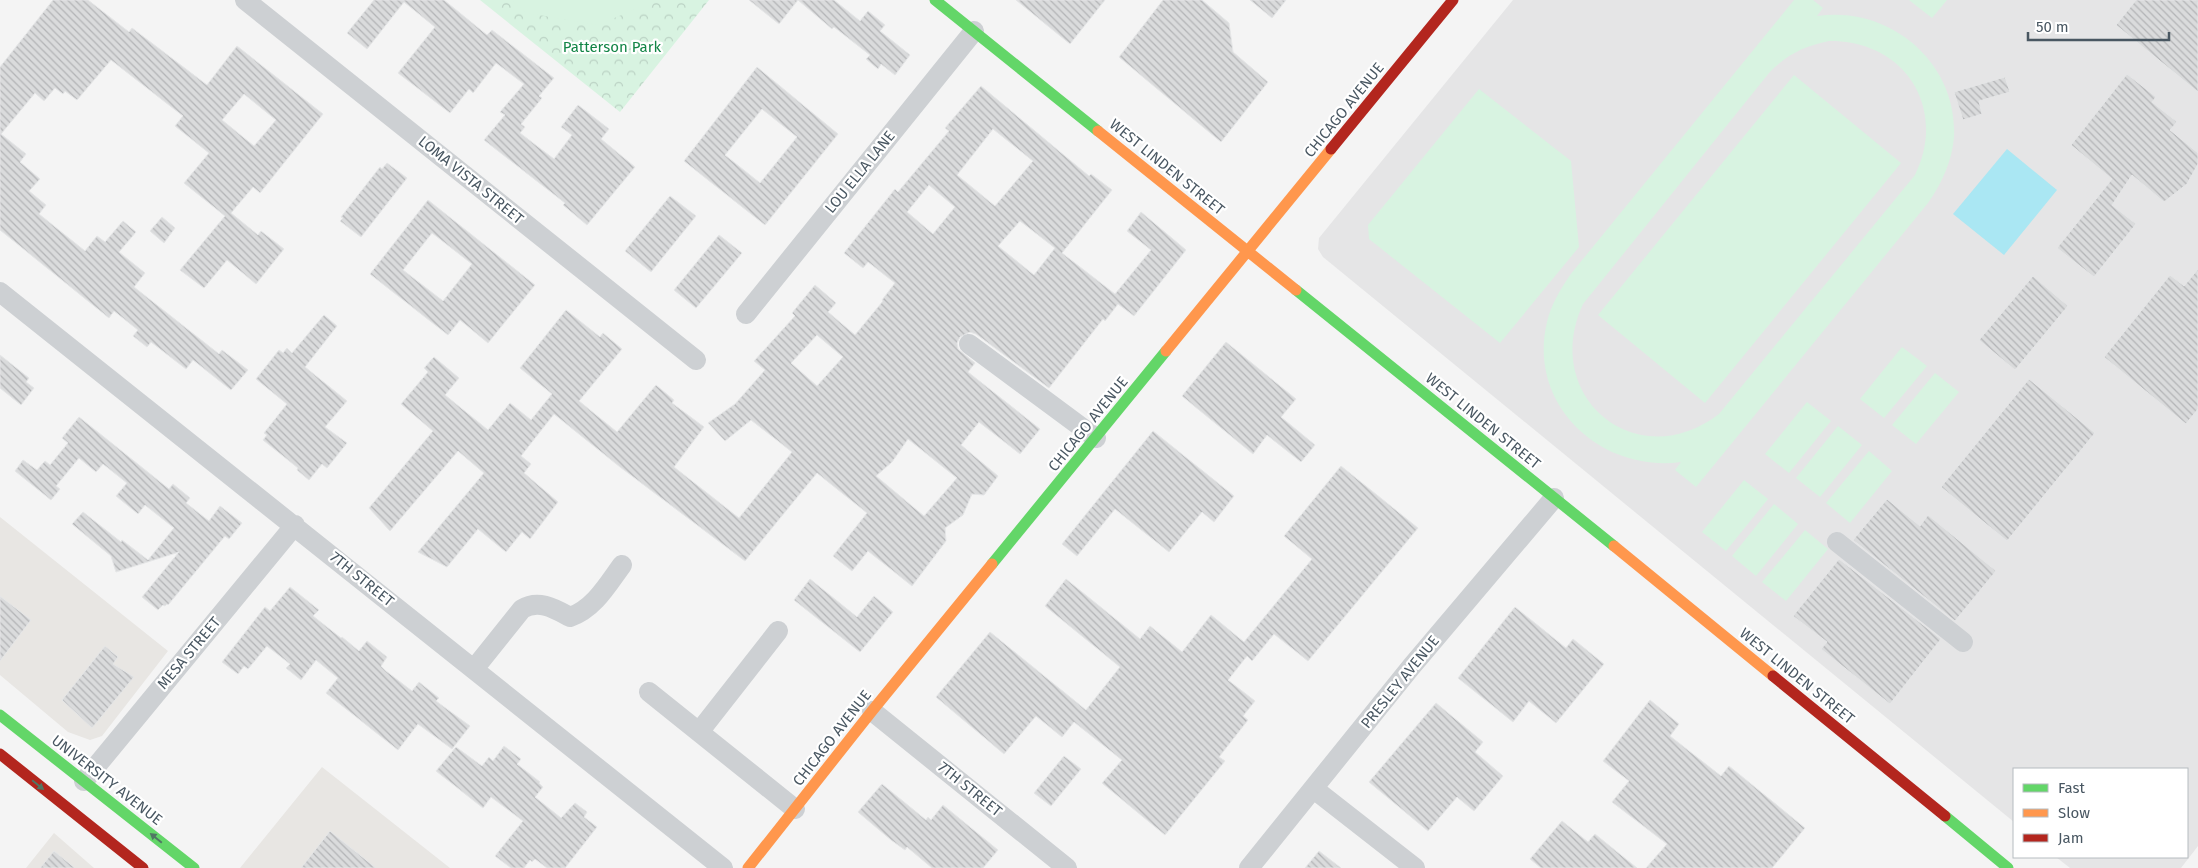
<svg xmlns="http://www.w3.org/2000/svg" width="2198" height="868" font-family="'Fira Sans',sans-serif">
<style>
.commercial{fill:#e8e6e3}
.education{fill:#e5e5e6}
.park{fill:url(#park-crowns)}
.pitch{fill:#d8f3e1;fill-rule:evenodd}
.water{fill:#aae7f3}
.building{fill:url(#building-back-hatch);stroke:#e5e6e7;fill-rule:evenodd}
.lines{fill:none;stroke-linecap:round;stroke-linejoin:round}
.street{stroke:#cdd0d3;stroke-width:20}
.fast{stroke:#63d668;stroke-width:11}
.slow{stroke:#ff974d;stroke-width:11}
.jam{stroke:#b3261e;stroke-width:11}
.oneway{fill:#507764}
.labels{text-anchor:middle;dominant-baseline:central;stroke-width:4.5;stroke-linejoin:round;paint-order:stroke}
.park-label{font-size:15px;fill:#128546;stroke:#fff}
.street-label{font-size:15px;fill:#495762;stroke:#fff}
</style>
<defs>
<pattern id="park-crowns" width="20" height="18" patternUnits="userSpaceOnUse" patternTransform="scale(1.25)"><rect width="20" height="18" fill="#d8f3e1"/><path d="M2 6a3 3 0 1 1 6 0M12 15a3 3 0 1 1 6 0" fill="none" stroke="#bbd2c4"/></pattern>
<pattern id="building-back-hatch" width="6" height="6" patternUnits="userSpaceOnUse" patternTransform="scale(1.25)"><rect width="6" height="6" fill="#dadbdc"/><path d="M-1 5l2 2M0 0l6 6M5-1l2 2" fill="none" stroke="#b3b4b6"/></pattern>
</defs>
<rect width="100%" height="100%" fill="#f4f4f4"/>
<path class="commercial" d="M0,517L168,651L102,736L90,740L68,732L0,675Z
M322,767L450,868H240Z
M54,833L94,868H26Z"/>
<path class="education" d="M1513,0H2198V846L2181,868H2070L2056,857H2187V769H2014V822L1323,257L1318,249L1319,238Z"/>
<path class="park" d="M480,0H709L620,112Z"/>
<path class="pitch" d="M511,0H657L598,25L527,13Z
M1794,0H1813L1823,8L1817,16C1889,5 1958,62 1954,137C1952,161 1942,183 1928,203L1696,487L1675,470L1681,462C1601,473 1527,405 1547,322C1551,305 1560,290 1570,275ZM1829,41C1904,40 1948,107 1915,175L1719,414C1637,477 1540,397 1583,304L1769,73C1786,55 1804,46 1829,41Z
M1909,0H1947L1932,18Z
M1794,75L1901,163L1705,403L1598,315Z
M1479,89L1571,161L1579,247L1500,343L1369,239L1368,225Z
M1902,347L1927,366L1884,418L1860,399Z
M1935,373L1959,392L1916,444L1892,425Z
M1807,402L1831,421L1789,473L1765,454Z
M1838,426L1862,445L1820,497L1796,478Z
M1869,451L1892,471L1850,523L1826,503Z
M1744,480L1768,499L1726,551L1702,532Z
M1774,504L1798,524L1756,576L1732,556Z
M1805,530L1828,549L1786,601L1762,582Z"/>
<path class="water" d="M2007,149L2057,190L2004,255L1953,214Z"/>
<path class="building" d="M53,0H88L129,32L132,28L207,85L237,46L323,114L260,193L253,187L231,213L258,235L261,231L284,249L256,284L227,260L204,288L180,270L225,216L184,183L209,153L175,126L183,116L111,60L77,100L65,91L63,94L55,88L44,101L35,93L1,134L26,154L20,162L40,179L29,191L46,205L39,214L85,251L97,236L105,242L123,221L136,232L119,252L145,273L134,287L219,354L222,350L248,370L231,390L193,360L186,369L151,342L147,347L133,336L138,330L114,311L109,318L0,230V67ZM244,94L276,120L254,146L222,120Z
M374,0H444L487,35L492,30L554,78L539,96L542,98L521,124L525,127L520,133L554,159L572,135L561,127L578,105L609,129L601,139L635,167L587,225L563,205L565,203L484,140L505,115L500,112L524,84L496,63L473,93L469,89L450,113L398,73L435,27L404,2L367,49L347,33Z
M749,0H834L860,21L868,11L885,25L880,31L910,55L895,75L881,64L878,69L866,59L870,55L834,27L832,29L798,0L779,24Z
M1016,0H1105L1070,44Z
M1163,0H1202L1229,23L1233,52L1268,82L1221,142L1119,57Z
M1250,0H1286L1272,18Z
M2136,0H2198V92L2116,25Z
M757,67L838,134L765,225L684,161ZM762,109L797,137L760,183L725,155Z
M2127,74L2156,97L2152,102L2177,122L2170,130L2198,153V164L2187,184L2164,202L2132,175L2112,205L2136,224L2094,277L2057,248L2112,179L2071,145Z
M2005,77L2010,92L1979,101L1982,114L1963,120L1954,92Z
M981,86L1089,176L1091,174L1112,190L1062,253L1115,294L1151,250L1127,231L1141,212L1186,250L1134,316L1118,304L1105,321L1103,319L1049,388L976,334L970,332L960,337L957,343L958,349L975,363L968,372L1040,429L1020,454L979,422L961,445L998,476L984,495L972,494L963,515L945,528L946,541L912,586L868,551L852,571L833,556L867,513L817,473L745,561L620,467L554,414L521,456L531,464L524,473L558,502L530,539L522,532L506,552L478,529L447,567L418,552L484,473L458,451L390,531L369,508L433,431L401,404L428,372L424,368L434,357L459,378L445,395L488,430L510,403L531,420L552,394L520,368L566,310L600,337L603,333L622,349L579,401L617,432L656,385L674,400L672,403L704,427L674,467L739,518L792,452L751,420L725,441L708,423L735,404L765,370L754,361L795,316L792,313L815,285L836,303L828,312L855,335L883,301L882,300L895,283L868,262L863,268L844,253L895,189L898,192L949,131L945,128ZM993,129L1033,161L995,206L957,175ZM929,185L955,207L933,234L907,212ZM1020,221L1055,248L1034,275L998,246ZM817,335L843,357L817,386L791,363ZM908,439L957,478L924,516L876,476L892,462Z
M387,163L407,178L361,237L340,221L343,218L341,217L380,167L382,169Z
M670,196L696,216L651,272L625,251Z
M428,200L535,285L488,343L460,320L448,335L370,274ZM432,233L472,264L443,301L403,270Z
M162,217L175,228L164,243L150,231Z
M719,235L742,253L696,308L674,290Z
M2198,269V409L2186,424L2104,357L2170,275L2184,286Z
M2033,276L2068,306L2015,370L1979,340Z
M324,315L337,326L305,367L347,401L325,427L347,443L327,468L322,464L309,480L297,470L298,468L263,440L267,435L264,433L287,404L256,379L279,350L283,353L287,348L292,353Z
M1226,342L1296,399L1281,417L1315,445L1301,462L1267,435L1253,454L1182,396Z
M0,355L29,378L26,382L34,388L21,405L0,388Z
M2029,379L2095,433L2007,541L1941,487Z
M79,417L169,489L173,484L190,498L186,503L209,521L220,506L242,523L229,539L225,536L168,605L167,604L165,606L163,605L158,610L142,597L179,552L116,572L111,556L72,524L83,512L121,542L122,540L148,560L174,528L145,505L138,514L116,496L127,483L103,464L96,472L79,458L56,486L60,489L51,500L15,471L23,460L37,470L45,461L50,465L68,443L62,438Z
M1153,431L1234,496L1214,522L1202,512L1169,552L1115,509L1077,556L1062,544Z
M1341,466L1418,528L1308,661L1274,634L1252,661L1247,656L1228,680L1255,701L1243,716L1248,720L1219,757L1225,761L1165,835L1102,783L1122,760L1074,722L1062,737L1036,716L1004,754L936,697L990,632L1086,710L1120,667L1045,606L1066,579L1140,639L1150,626L1182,652L1211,615L1244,642L1312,559L1284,536Z
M1887,499L1920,526L1928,515L1996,571L1955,621L1853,540Z
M1839,559L1941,639L1890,704L1821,649L1827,642L1793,616Z
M810,579L857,617L874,596L893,612L860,652L794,600Z
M290,587L319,610L313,616L341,638L342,637L359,651L367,641L387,657L381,666L386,671L412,691L419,682L439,698L436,701L470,726L452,749L418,724L398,750L326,693L338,678L316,660L301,680L286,668L290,664L267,646L248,669L244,666L238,674L222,662L265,607L270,611Z
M0,596L31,620L0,661Z
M1515,607L1566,648L1573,639L1604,664L1556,723L1529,701L1513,722L1458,678Z
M105,646L118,657L113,664L134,677L92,728L62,700Z
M1650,700L1679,724L1670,736L1721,776L1729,766L1805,828L1772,868H1646L1667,844L1612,802L1629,781L1603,761Z
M1436,703L1483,742L1475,752L1503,776L1474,811L1457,797L1428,831L1369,782Z
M504,746L521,759L517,764L540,782L539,783L543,787L535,797L561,818L575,803L587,812L584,817L597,827L565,868H547L535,859L532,862L530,860L524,868H511L495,856L523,821L491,797L483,808L436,771L456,747L482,766L489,757L493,761Z
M1064,756L1081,769L1051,806L1034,793Z
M882,784L926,820L928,817L931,820L943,805L998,850L983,868H932L907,847L905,850L891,840L858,812Z
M1562,821L1588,842L1595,834L1637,868H1541L1530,859Z
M330,831L376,868H301Z
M54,851L75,868H40Z
M1319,851L1341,868H1305Z"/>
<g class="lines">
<path class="street" d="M245,0L696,360
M0,292L723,868
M746,314L974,31
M969,344L1096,438
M1837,542L1963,642
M474,669L522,609C539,599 555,609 570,617C594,609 608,584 622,565
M649,692L795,809
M872,711L1067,868
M699,732L778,631
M84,781L295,525
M1314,789L1415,868
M1249,868L1411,667L1554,498"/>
<path class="fast" d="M935,0L1098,131
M1296,290L1614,546
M992,564L1166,351
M0,715L194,868
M1945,816L2008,868"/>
<path class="slow" d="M1098,131L1296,290
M1166,351L1331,149
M1614,546L1773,676
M748,868L872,711L992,564"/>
<path class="jam" d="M1331,149L1453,0
M1773,676L1945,816
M0,754L143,868"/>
</g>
<defs><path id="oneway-solid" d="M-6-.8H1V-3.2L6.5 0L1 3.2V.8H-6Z" transform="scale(1.25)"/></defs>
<g class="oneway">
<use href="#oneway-solid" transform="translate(38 785) rotate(39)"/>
<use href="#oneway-solid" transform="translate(156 838) rotate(-141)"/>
</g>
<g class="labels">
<g class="park-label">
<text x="612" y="47">Patterson Park</text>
</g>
<g class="street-label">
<text transform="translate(1344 110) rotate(-51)">CHICAGO AVENUE</text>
<text transform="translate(1167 167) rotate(39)">WEST LINDEN STREET</text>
<text transform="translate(860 172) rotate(-51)">LOU ELLA LANE</text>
<text transform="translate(471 180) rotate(39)">LOMA VISTA STREET</text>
<text transform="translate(1483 421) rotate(39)">WEST LINDEN STREET</text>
<text transform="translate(1088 424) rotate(-51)">CHICAGO AVENUE</text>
<text transform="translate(362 579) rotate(39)">7TH STREET</text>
<text transform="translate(189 653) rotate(-50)">MESA STREET</text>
<text transform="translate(1797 676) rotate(39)">WEST LINDEN STREET</text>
<text transform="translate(1400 682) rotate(-51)">PRESLEY AVENUE</text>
<text transform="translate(832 738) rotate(-52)">CHICAGO AVENUE</text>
<text transform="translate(107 780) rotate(38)">UNIVERSITY AVENUE</text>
<text transform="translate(970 789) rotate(39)">7TH STREET</text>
</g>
</g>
<rect x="2013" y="768" width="175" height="90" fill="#ffffff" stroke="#b6bcc0"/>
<rect x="2023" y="784" width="25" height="8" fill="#63d668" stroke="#b6bcc0"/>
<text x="2058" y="793" font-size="15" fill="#495762">Fast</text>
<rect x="2023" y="809" width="25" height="8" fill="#ff974d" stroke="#b6bcc0"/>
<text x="2058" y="818" font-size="15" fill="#495762">Slow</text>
<rect x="2023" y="834" width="25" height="8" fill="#b3261e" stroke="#b6bcc0"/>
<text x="2058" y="843" font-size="15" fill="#495762">Jam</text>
<path d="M2028 32v8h141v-8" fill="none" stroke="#495762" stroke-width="2.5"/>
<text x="2036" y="32" font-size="15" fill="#495762" stroke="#ffffff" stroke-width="4" paint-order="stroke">50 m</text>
</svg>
